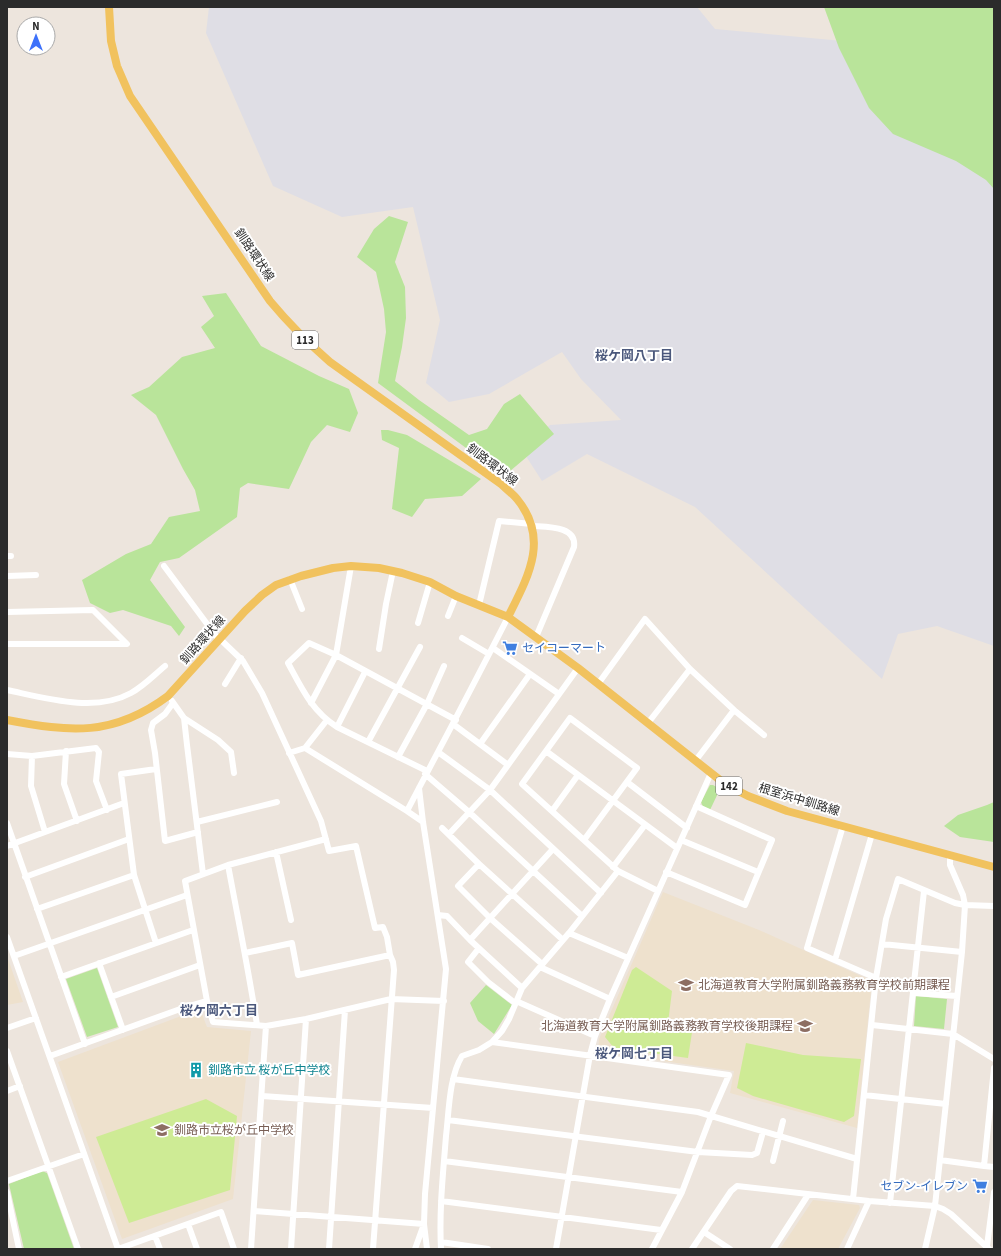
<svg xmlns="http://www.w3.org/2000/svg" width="1001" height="1256" font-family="'Source Sans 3','Noto Sans JP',sans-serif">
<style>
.industrial{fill:#dfdee5}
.education{fill:#eee1cd}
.green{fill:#b9e49a}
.pitch{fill:#ceeb95}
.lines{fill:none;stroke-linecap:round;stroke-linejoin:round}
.minor{stroke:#fff;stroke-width:6}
.major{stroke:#f1c25e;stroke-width:8}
.labels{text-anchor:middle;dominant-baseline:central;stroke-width:4;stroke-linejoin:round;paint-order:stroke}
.shield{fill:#fff;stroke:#6b6b6b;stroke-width:1}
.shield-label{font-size:11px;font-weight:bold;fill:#2b2b2b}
.street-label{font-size:12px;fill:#2b2b2b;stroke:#fff}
.shop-label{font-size:12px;fill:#366cbe;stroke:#fff;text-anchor:start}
.education-label{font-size:12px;fill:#785e54;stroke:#fff;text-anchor:start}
.culture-label{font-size:12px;fill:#0d838f;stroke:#fff;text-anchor:start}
.neighbourhood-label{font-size:13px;font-weight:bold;fill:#4b587c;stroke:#fff}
</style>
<rect width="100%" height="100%" fill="#ede5dd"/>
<path class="industrial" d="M209,7H697L715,29L994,55V646L937,626L898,634L882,679L695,507L587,454L542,481L522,450L550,425L621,420L581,379L562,352L489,394L449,402L426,383L440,320L413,207L342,217L273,186L206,33Z"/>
<path class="education" d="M663,892L759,930L872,981L857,1128L730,1093L734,1071L598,1052L599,1039Z
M7,956L23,1002L7,1005Z
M200,1009L207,1027L251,1031L233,1199L122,1239L58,1062Z
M813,1200L859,1205L860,1208L838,1249H780Z"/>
<path class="green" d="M824,7H994V189L986,180L956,161L893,134L869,108L839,48Z
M389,216L408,222L395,262L405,287L406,318L402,347L395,381L419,400L469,435L487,429L504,404L520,394L554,434L504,476L378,383L386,332L384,309L376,272L357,257L374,229Z
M226,293L261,346L319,376L349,389L358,413L350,432L327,425L311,442L289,489L248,483L240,488L237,517L179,558L160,562L150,580L185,627L179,636L171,626L123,610L110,613L90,603L82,580L126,554L151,544L169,517L200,511L195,490L183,469L156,415L131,395L149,387L182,357L215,348L201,327L214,316L202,296Z
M381,430H388L407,435L481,479L462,496L425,499L412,517L392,509L399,448L382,440Z
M710,785H713L720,789L710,810L703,807L701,802Z
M994,802V842L960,837L944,826L958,815L987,805Z
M97,968L118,1027L87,1037L66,979Z
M486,985L512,1005L494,1034L478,1021L470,1003Z
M916,996L947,999L944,1029L914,1026Z
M42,1171L47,1173L74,1249H24L9,1184Z"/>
<path class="pitch" d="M636,967L672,991L668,1023L693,1026L688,1058L614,1048L605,1037L632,970Z
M746,1043L803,1055L861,1059L854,1116L844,1122L753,1096L737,1088Z
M206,1099L237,1116L230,1190L129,1223L96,1137Z"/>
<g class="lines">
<path class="minor" d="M533,526C548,527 577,526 574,547L536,637
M7,556H11
M164,566L219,640
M7,576L36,575
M290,579L302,609
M479,605L499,521L532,524
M7,612L93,610L127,644H7
M448,616L456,596
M418,623L430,582
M462,638L489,654
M220,639L243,661L262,693L321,821L329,851L356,846L375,928L383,927L387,937L390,955
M493,648L559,694
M379,649L386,604L393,571
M225,684L241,658
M598,684L645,619L690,669L734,710L764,735
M7,690C45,698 95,713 131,693C144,686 154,675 165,666
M172,701L184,718L218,740L231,752L234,773
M173,703L165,714L153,723L151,730L155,753L165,841L198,832
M311,703L336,655L351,566
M184,718L187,745L203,874
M648,723L690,669
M453,724L508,765
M337,727L365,672
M368,742L420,647
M480,744L530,674
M305,748L407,811L423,822
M66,751L64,784L77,821
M546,751L677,848
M438,752L490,790L601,893
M289,753L305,748L327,720
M7,754L32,756L96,748L99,752L96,781L107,810
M32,756L31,786L45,832
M398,757L427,704L444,666
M696,760L734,710
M427,771L337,727C312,711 302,689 288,663L309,643L336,655L456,720
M425,774L469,812L582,916
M627,782L687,828
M419,788L423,822L446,969L425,1194L424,1224L427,1249
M407,811C441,746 475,682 508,617
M552,811L578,775
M197,822L277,802
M7,823L85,1044
M843,826L807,948L876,978
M442,828L479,864L563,940
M449,834L490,790L578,668
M326,839L228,865L185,881L207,1001L213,1022L266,1026L306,1019L391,999L444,1001
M584,840L637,768L570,718L522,784L618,871L658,891
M681,840L758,872
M7,846L124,803
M276,852L291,920
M950,855V865L963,895L965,905L962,952L935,1206L943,1209L951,1214L989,1249
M479,864L458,886L490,918L542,964
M228,865C238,919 249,972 257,1025
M613,867L645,825
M666,872L745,905L772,840L696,806
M25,877L129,839
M37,909L134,875
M438,915L447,916L470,940L522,988
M569,933L628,958
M7,937L118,1249
M470,940L553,849
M156,943L134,875L121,774L156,769
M882,944L962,952
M479,948L468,962L488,982L515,1003
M245,953L292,943L298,975L390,955L393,962L394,970L373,1249
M14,956L187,895
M835,960L872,834
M99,963L123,1030
M540,967L610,999
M61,977L193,930
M914,993L957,996
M111,997L200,965
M516,1001L595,1036
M872,1025L953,1034L994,1059
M7,1028L36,1018
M492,1042L729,1075L711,1116L682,1192L652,1249
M7,1051L78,1249
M50,1056L183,1008L207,1001
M994,1068L984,1166L994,1167
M453,1079L698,1112L857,1159
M7,1091L20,1086
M864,1095L946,1104
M262,1096L433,1108
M448,1120L698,1152L752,1155L757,1153L763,1132
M940,1160L984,1166
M444,1161L682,1192
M773,1161L783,1121
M7,1181L84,1154
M7,1192L19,1249
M853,1199L876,978L886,919L898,879L955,903L965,905L994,906
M441,1201L661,1230
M890,1203L924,891
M254,1211L424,1224L415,1249
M188,1224L197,1249
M704,1232L730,1249
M155,1236L160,1249
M441,1242L488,1249
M987,1246L994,1192
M118,1249L221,1212L234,1249
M251,1249L266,1026
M291,1249L306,1019
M329,1249L345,1010
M441,1249C439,1211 443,1174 446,1136C449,1111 449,1077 462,1056L479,1050L492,1042L502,1031L509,1019L522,988L569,933L618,871
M556,1249L590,1055L595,1036L610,999L711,773
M692,1249L731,1191L737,1186L869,1201L935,1206L925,1249
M773,1249L808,1195
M847,1249L869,1201"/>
<path class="major" d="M109,7L111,41L117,66L130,96L270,301C290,325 307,342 330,362L501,484C506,489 512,493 517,499C550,539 528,577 508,617
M7,720C70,732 113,737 168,696L245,611L262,595L276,585L301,576L333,568L351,566L379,568L402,573L430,582L456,596L508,617L578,668L725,784L748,796L787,811L994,867"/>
</g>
<defs>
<g id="supermarket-bare" transform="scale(1.2)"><path d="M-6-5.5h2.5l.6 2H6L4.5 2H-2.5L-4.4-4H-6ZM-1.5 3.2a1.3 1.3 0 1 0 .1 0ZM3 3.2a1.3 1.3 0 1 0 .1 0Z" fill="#3f7fe0" stroke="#fff" stroke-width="2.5" paint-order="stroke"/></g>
<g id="school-bare" transform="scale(1.2)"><path d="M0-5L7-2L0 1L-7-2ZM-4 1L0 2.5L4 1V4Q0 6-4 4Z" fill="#8d6e63" stroke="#fff" stroke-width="2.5" paint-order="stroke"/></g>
<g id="building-bare" transform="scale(1.2)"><path d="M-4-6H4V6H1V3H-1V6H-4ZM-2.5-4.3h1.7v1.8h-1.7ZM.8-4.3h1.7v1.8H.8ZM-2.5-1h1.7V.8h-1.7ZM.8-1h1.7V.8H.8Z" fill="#0f9aa8" stroke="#fff" stroke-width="2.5" paint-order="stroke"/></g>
</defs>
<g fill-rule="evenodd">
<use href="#supermarket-bare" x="510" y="648"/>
<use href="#school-bare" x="686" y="985"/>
<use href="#school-bare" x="805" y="1026"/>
<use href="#building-bare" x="196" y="1070"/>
<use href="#school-bare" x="162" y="1130"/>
<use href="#supermarket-bare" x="980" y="1186"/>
</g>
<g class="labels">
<g class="shield">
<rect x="292" y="331" width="26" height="18" rx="3"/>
<rect x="716" y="777" width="26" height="18" rx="3"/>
</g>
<g class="shield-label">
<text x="305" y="340">113</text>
<text x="729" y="786">142</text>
</g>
<g class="street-label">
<text transform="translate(254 255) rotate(56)">釧路環状線</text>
<text transform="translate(492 465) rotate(37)">釧路環状線</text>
<text transform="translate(203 640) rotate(-48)">釧路環状線</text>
<text transform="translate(799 800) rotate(17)">根室浜中釧路線</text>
</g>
<g class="shop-label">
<text x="522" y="648">セイコーマート</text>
<text x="968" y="1186" text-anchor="end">セブン-イレブン</text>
</g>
<g class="education-label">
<text x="698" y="985">北海道教育大学附属釧路義務教育学校前期課程</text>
<text x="793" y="1026" text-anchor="end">北海道教育大学附属釧路義務教育学校後期課程</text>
<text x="174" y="1130">釧路市立桜が丘中学校</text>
</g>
<g class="culture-label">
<text x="208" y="1070">釧路市立 桜が丘中学校</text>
</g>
<g class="neighbourhood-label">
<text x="634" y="356">桜ケ岡八丁目</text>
<text x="219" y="1011">桜ケ岡六丁目</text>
<text x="634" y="1054">桜ケ岡七丁目</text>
</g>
</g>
<rect width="1001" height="1256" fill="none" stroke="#2b2b2b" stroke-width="16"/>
<g transform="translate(36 36)"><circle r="19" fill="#ffffff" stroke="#aaaaaa"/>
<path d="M0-3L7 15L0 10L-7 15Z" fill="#3d71fa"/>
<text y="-6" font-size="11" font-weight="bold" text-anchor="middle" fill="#2b2b2b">N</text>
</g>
</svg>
